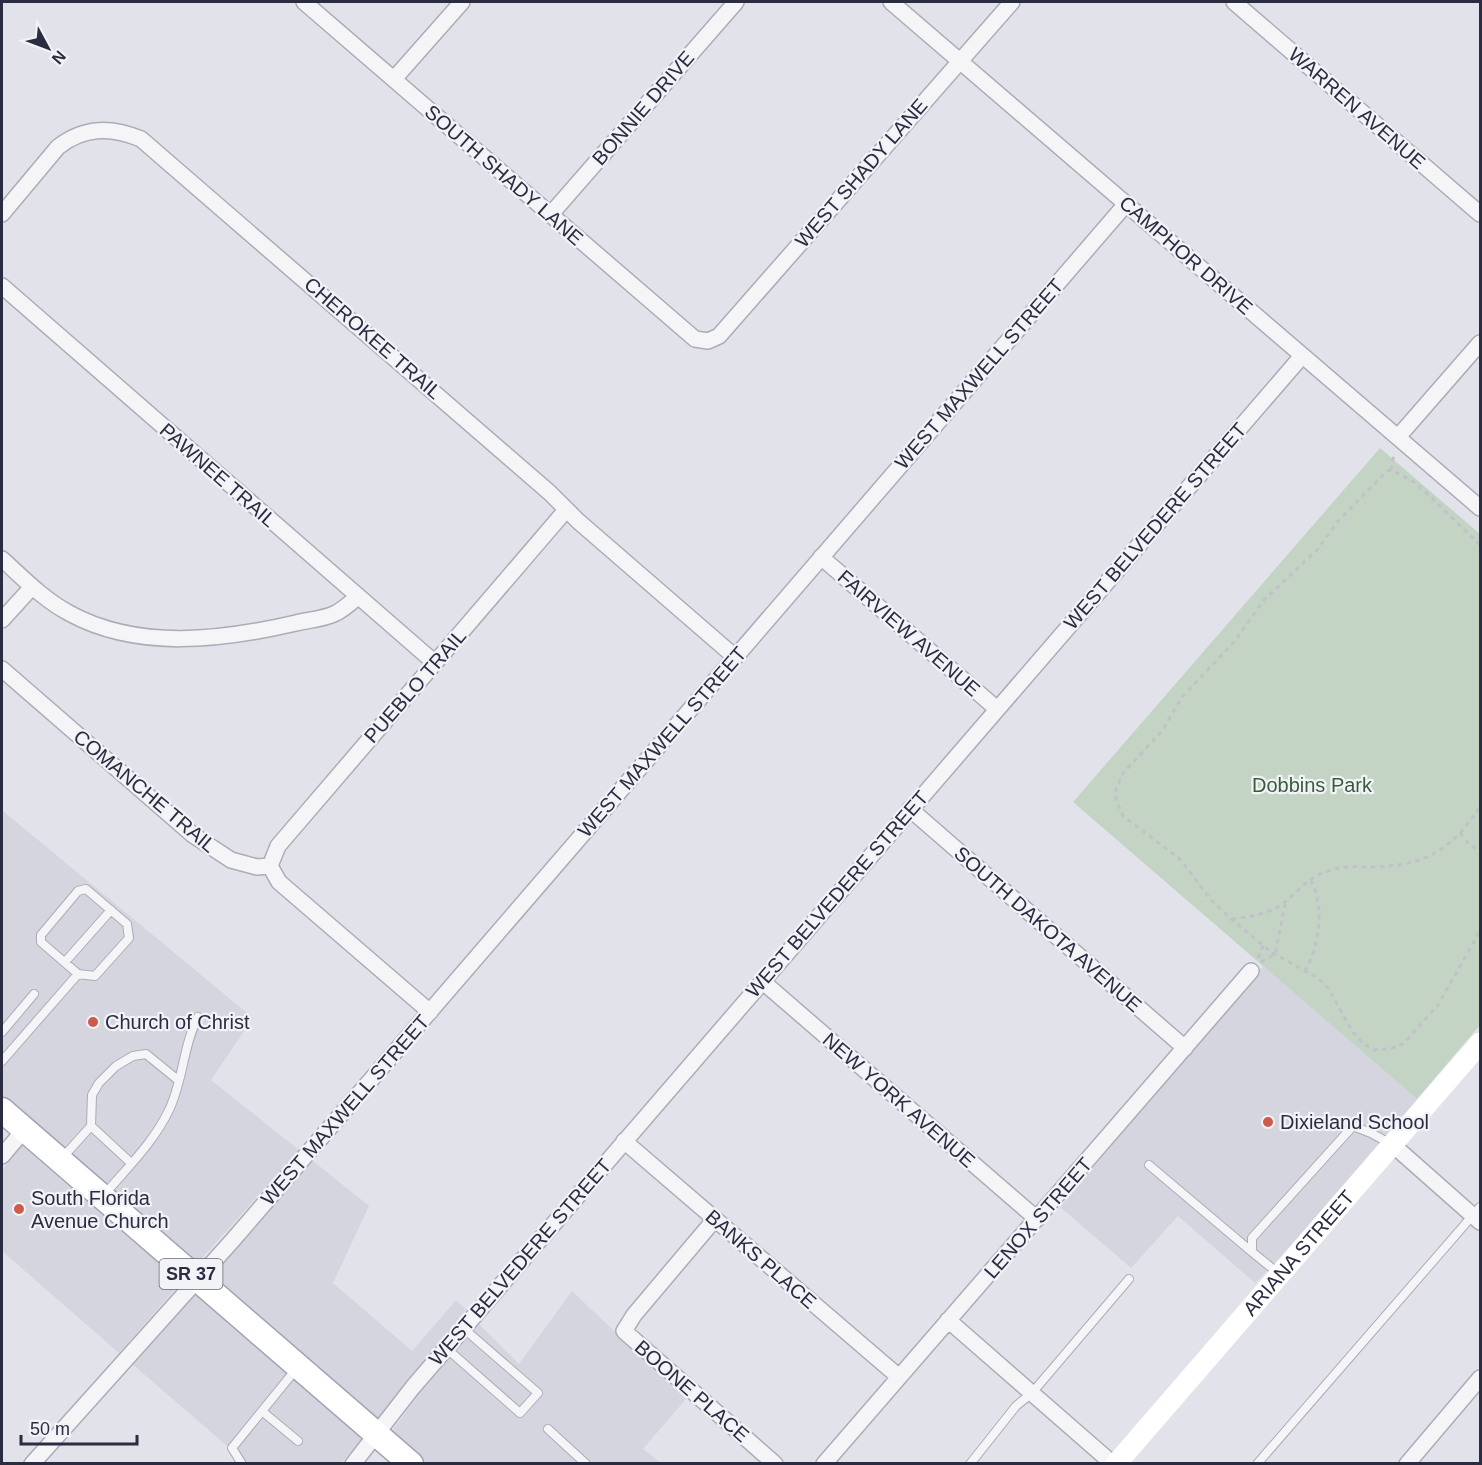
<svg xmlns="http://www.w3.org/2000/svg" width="1482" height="1465" font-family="Helvetica,sans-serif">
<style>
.built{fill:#d4d5df}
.green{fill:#c3d4c4}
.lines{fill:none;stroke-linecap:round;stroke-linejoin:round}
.lane-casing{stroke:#abacb8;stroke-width:10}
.street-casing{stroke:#abacb8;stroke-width:18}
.primary-casing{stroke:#a2a4b5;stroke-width:27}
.path{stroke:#c0c1c9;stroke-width:3;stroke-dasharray:4.5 4.5;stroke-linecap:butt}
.lane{stroke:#f5f5f8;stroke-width:8}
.street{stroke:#f5f5f8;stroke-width:15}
.secondary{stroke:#fff;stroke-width:21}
.primary{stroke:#fff;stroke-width:24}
.poi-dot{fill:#cb5b4b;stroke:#f2f3f7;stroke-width:2}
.labels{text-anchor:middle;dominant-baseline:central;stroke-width:4.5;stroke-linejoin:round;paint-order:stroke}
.shield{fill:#f2f3f7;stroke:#666878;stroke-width:1.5}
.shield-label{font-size:18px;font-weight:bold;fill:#2a2d42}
.street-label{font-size:20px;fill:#2a2d42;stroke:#f2f3f7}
.park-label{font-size:20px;fill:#385d3b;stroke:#f2f3f7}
.poi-label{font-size:20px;fill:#2a2d42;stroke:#f2f3f7;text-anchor:start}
</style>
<rect width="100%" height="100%" fill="#e2e3ea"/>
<path class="built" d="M2,810L253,1018L211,1080L299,1150L194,1267L2,1099Z
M1263,966L1417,1099L1393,1145L1255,1283L1178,1216L1131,1268L1060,1207Z
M26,1141L184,1279L119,1353L2,1251V1170Z
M313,1161L369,1206L333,1283L412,1351L456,1300L467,1311L406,1381L375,1423L208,1279Z
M198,1291L365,1435L341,1463H247L132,1364Z
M572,1291L686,1399L643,1449L661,1463H423L389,1435L420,1393L479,1324L519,1364Z"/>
<path class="green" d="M1380,448L1480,534V1025L1417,1099L1073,802Z"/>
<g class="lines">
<g class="lane-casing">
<path id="lane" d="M86,889L127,924L129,938L95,976L78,974L41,942V935L78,891Z
M65,962L111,910
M2,1032L34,994
M2,1061L78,974
M91,1126L131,1163
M63,1157L91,1126L92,1095L99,1083L116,1066L133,1056L146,1054L178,1080
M1149,1165L1252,1252
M104,1195C127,1168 154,1142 169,1110C183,1081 183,1046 198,1017
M1278,1273L1252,1252V1238L1353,1126L1371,1133L1391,1144
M446,1348L520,1413L538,1393L463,1328
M263,1412L298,1441
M548,1429L586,1464
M242,1464L232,1448L297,1368
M970,1464L1016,1406L1032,1393L1129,1279
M1257,1464L1480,1207"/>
</g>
<g class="street-casing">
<path id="street" d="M304,2L695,339L708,341L719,336L1012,2
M891,2L1480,508
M1234,2L1480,214
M394,79L462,2
M2,214L58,147C85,126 112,127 141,139L550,493L578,521L735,657
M551,214L736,2
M2,286L435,663
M1398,437L1480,343
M821,557L997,709
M2,559C23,578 43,599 69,613C138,651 223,640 296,623C308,620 325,619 336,613C344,609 351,602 358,597
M2,620L32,587
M2,669L193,835L231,860L257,867L270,866
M910,809L1185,1048
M270,866L278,846L566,510
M270,866L279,882L430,1012
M762,981L1037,1219
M624,1141L899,1377
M1393,1145L1480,1222
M2,1156L24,1130
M715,1219L634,1315L624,1331L775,1464
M948,1320L1113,1464
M32,1464L232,1241L1126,204
M353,1464L413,1387L1302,356
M824,1464L1251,971
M1407,1464L1480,1378"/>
</g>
<g class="primary-casing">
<path id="primary" d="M2,1110L411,1464"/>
</g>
<path class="path" d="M1391,470L1394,454
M1480,545L1416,483L1391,470L1387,471L1339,520L1318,549L1264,600L1234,642L1182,697L1162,731L1123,773L1115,792L1116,800L1123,816L1181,860L1211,900L1231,919L1271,952L1318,978L1328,988L1352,1031L1364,1044L1375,1050L1390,1049L1403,1044L1438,1005L1480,931
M1460,833L1470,845L1480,851
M1232,919C1248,917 1268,914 1281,905C1297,894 1305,879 1325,872C1342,865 1356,867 1374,867C1427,865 1451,850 1480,807
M1258,958L1263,946
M1261,962L1275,954L1286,900
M1305,971C1320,945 1325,905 1310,879"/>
<use href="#lane" class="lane"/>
<use href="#street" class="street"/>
<path class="secondary" id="s1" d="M1116,1464L1480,1043"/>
<use href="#primary" class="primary"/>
</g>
<g class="poi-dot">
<circle cx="93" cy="1022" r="6"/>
<circle cx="1268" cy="1122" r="6"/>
<circle cx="19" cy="1209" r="6"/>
</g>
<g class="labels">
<rect class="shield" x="159.5" y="1259" width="63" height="30" rx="4.5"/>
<g class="shield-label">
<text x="191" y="1274">SR 37</text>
</g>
<g class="street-label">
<text transform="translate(643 108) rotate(-49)">BONNIE DRIVE</text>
<text transform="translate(1357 108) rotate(41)">WARREN AVENUE</text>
<text transform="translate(861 173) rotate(-49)">WEST SHADY LANE</text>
<text transform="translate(504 175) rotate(41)">SOUTH SHADY LANE</text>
<text transform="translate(1186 255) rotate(41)">CAMPHOR DRIVE</text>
<text transform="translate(373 338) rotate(41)">CHEROKEE TRAIL</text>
<text transform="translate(979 374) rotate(-49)">WEST MAXWELL STREET</text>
<text transform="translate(218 475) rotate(41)">PAWNEE TRAIL</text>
<text transform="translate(1155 526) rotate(-49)">WEST BELVEDERE STREET</text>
<text transform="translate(909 633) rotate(41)">FAIRVIEW AVENUE</text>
<text transform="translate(415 686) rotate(-49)">PUEBLO TRAIL</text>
<text transform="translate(662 742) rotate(-49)">WEST MAXWELL STREET</text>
<text transform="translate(145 791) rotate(40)">COMANCHE TRAIL</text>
<text transform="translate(837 894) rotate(-49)">WEST BELVEDERE STREET</text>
<text transform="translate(1048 929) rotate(41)">SOUTH DAKOTA AVENUE</text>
<text transform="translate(899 1100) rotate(41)">NEW YORK AVENUE</text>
<text transform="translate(345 1110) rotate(-49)">WEST MAXWELL STREET</text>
<text transform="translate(1038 1218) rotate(-49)">LENOX STREET</text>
<text stroke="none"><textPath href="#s1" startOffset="279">ARIANA STREET</textPath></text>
<text transform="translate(761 1259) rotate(41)">BANKS PLACE</text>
<text transform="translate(520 1262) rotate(-49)">WEST BELVEDERE STREET</text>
<text transform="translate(692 1391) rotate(41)">BOONE PLACE</text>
</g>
<g class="park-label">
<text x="1312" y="785">Dobbins Park</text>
</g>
<g class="poi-label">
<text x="105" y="1022">Church of Christ</text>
<text x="1280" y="1122">Dixieland School</text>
<text x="31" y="1198">South Florida<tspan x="31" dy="23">Avenue Church</tspan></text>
</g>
</g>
<rect width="1482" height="1465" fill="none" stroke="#2a2d42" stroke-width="6"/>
<g transform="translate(48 48) rotate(131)" stroke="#f2f3f7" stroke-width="4.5" paint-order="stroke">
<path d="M0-4.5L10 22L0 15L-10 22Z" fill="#2a2d42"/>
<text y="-9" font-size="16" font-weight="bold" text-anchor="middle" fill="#2a2d42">N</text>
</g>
<path d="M21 1435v9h116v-9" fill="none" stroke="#2a2d42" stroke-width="3"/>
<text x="30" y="1435" font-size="18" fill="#2a2d42" stroke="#f2f3f7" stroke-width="4.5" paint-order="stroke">50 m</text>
</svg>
